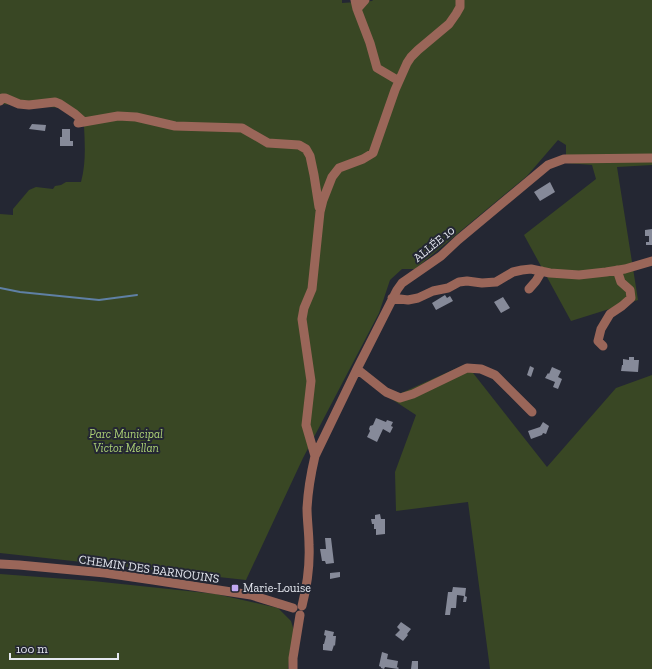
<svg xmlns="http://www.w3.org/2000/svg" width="652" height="669" font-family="'Zilla Slab',serif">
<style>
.green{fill:#394724}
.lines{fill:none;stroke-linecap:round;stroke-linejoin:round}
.stream{stroke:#5f80a5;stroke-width:2}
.building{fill:#868a99}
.minor{stroke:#9a6659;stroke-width:9}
.poi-dot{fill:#c1a8f3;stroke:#242733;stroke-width:1.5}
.labels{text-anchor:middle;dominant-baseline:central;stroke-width:4;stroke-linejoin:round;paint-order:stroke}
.street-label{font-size:12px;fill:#e6e9f1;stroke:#242733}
.park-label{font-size:12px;font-style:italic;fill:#acd175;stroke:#242733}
.poi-label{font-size:12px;fill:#e6e9f1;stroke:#242733;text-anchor:start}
</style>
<rect width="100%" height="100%" fill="#242733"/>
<path class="green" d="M0,0H342V3L372,1L373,0H652V165L617,167L638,300L571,321L524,235L596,179L592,165L566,163V145L558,140L527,176L415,269H402L390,280L379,313L303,458L246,580L0,553V214L13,215V209L29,190L36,187L53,189L55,186L61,185L66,182H81C86,164 85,145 84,126L78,123L64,108L0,104Z
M466,364L547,467L616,388L652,375V669H490L468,502L396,511L395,472L416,415L390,398Z
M0,574L93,581L216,594L278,608L291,621L294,631L288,668V669H0Z"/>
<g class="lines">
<path class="stream" d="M0,288L20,292L99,300L137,295"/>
</g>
<path class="building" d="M32,124L46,125L45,131L29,129Z
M62,129H70V141H73V146H60V137H62Z
M550,182L555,192L540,201L534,192Z
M652,229V245H646V242H649V236H645V230Z
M445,295L447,298L450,296L453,301L436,310L432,303Z
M503,297L510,308L501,313L494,302Z
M629,357H634V360H639L638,372L621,371L622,365H623V359L629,360Z
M530,366L534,368L531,377L527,375Z
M552,367L561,371L558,377L562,379L558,389L553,387L555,382L545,378L548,373L549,374Z
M376,418L386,422L387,420L393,422L391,426L393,427L390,433L383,429L377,442L367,437L370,431L369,429L370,426L373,425Z
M543,422L549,426L546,434L543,433L542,435L531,439L528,431L540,427Z
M380,514L381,519H385V534L376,535V529H374V524H372L371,519H375V515Z
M325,538H331L334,563L326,564L325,561H322L320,549H326Z
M340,572V577L330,579V573Z
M453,587L466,588L465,596L467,597L466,602H463L464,596L457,595L456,608H451L450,615H445L448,592H452Z
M401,622L411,629L407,634L408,635L403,641L395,635L400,630L397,627Z
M325,630L334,632L333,636H336L335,646L334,645L332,651L323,650V644H324L326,636L324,635Z
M382,652L388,654L387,659L398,661L397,667L399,668L398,669L385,667L384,669L381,668V667L379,666Z
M412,661H418V669H411Z"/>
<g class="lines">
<path class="minor" d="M355,0L357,9L370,43L377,68L399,81
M357,9L365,0
M0,101L2,98H5L19,104L29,105L55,102L60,104L75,114L84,122
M78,123L118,116L136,117L175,126L242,128L268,143L299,145L306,149L310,156L314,175L319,207
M529,289L536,281L542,271
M392,298L408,300L418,298L433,291L448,288L459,282L467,281L482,283L496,282L513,272L522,270L531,269L550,273L579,275L606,272L625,269L652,261
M603,346L598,341L601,329L610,314L622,306L631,298L630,290L621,282L617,270
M357,369L386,392L400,398L413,394L467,368L481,369L495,375L532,412
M315,456L306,425L311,381L302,319L304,308L312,289L320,212L323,200L332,177L339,168L363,159L373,153L395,90L407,63L411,57L418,50L449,24L456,14L460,7V0
M0,564L19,565L105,573L153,580L251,595L293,608
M302,606C307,586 310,566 309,545C309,533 307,520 307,508C308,490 311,473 315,456L357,369L397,290L402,283L441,256L458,240L548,165L564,159L652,158
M293,669V658L300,615"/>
</g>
<rect class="poi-dot" x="231" y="584" width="8" height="8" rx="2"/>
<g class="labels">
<g class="street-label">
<text transform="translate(434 244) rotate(-39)">ALLÉE 10</text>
<text transform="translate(149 569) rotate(8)">CHEMIN DES BARNOUINS</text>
</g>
<g class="park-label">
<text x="126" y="434">Parc Municipal<tspan x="126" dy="14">Victor Mellan</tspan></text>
</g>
<g class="poi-label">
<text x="243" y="588">Marie-Louise</text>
</g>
</g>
<path d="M10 653v6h108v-6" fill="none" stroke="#e6e9f1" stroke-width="2"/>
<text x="16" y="653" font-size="12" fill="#e6e9f1" stroke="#242733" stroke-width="3" paint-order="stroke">100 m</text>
</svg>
